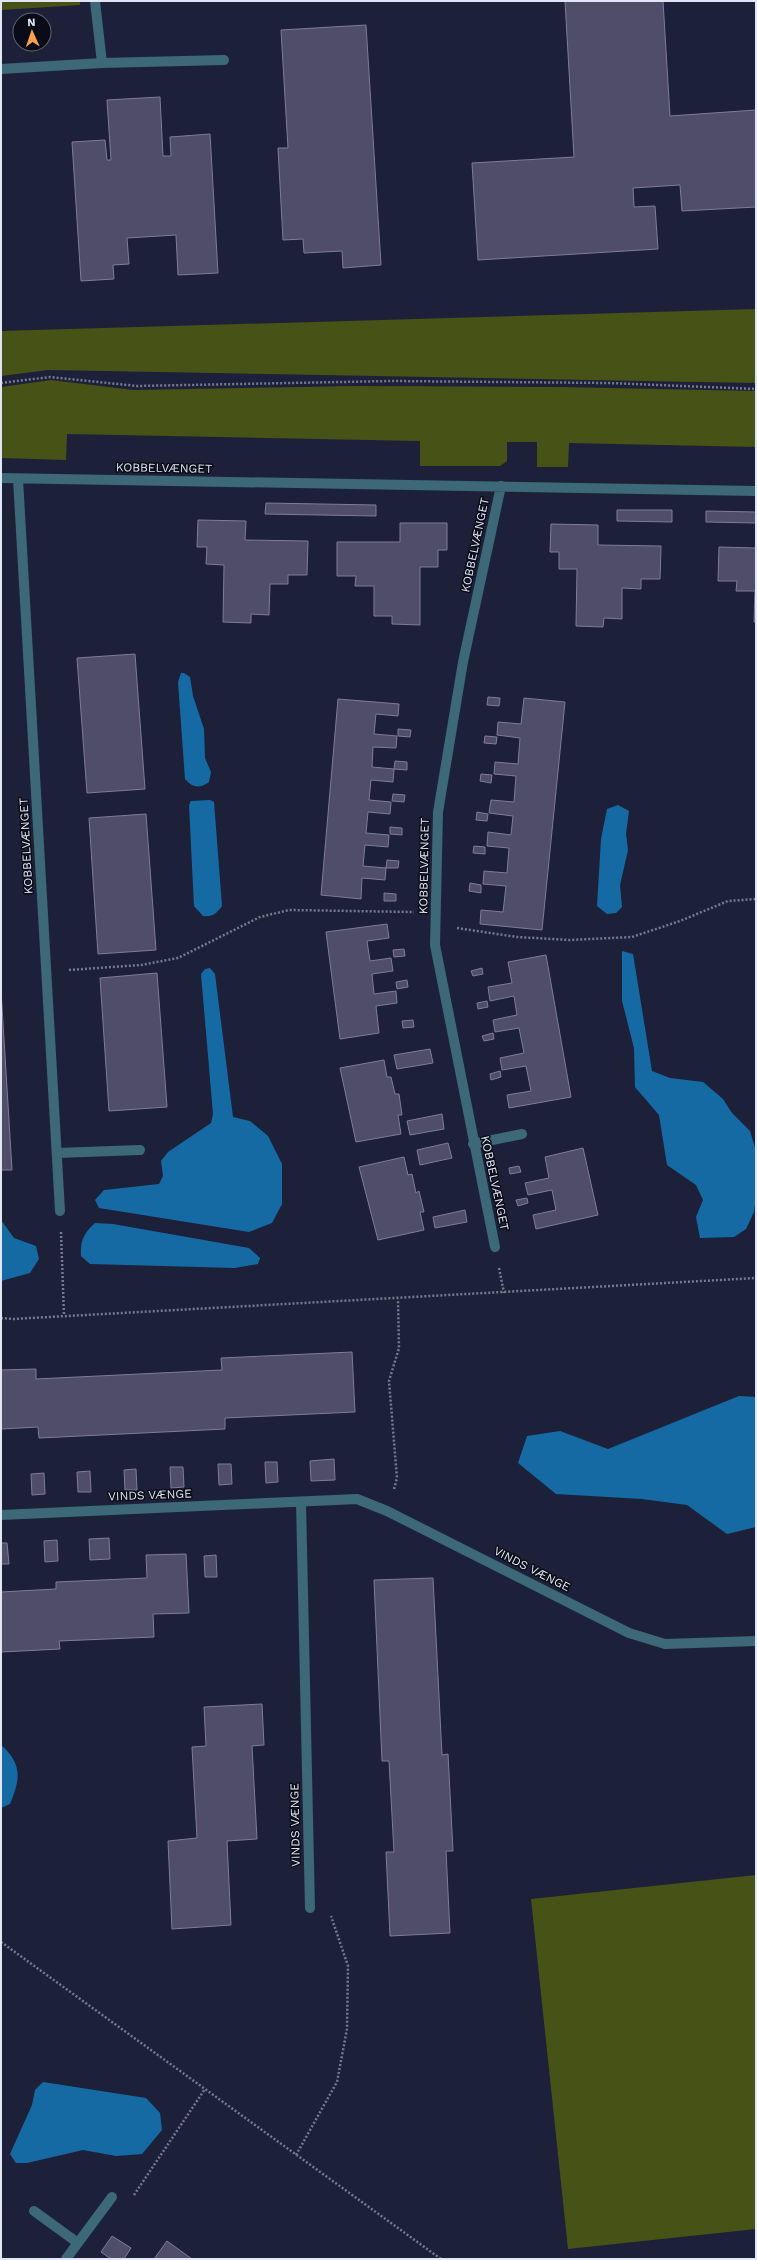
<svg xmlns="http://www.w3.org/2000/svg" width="757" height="2260" font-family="'Work Sans',sans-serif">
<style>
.green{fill:#475217}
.water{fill:#166aa4}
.building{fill:#504d69;stroke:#7f7c9a}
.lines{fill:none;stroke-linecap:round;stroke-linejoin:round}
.path{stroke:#757a8f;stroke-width:2.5;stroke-dasharray:2 2;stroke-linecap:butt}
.lane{stroke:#3d6877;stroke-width:10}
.street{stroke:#3d6877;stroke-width:10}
.labels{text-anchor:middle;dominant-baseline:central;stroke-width:3;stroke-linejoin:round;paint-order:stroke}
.street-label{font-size:12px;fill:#e1e6f6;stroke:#090c16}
</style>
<rect width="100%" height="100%" fill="#1c2139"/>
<path class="green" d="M1,1H80V5L1,10Z
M756,309V383L48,370L1,376V331Z
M51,380L133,390L359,386L562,387L756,391V447L569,443L568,467H537V442H507V461L500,466H420V441L67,434L66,460L1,458V387Z
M756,1875V2229L568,2249L531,1899Z"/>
<path class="water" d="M181,673H184L190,677L193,696L204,729L205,758L211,772L209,782C199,789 193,788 185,779L178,682Z
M210,800L214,802L222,906C216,914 213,917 203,916L194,906L189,805L191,801Z
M618,805L629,811L626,834L628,850L620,885L622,907L616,913L607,914L597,906L601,839L607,809Z
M622,951L633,954L652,1071L670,1078L703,1082L723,1099L732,1113L750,1131L756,1151V1197L754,1212L746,1229L734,1237L700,1238L696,1217L703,1200L696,1185L667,1165L659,1115L635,1087L634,1048L622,1001Z
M210,968L215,974L233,1117L250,1121L268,1136L282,1164V1204L272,1223L249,1232L99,1208L95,1200L104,1190L159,1184L163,1176L161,1161L168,1152L211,1123L213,1114L201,974L205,969Z
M1,1220L14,1238L36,1246L39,1259L30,1273L1,1281Z
M95,1223L113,1224L249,1248L260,1258L258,1264L235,1268L90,1264L81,1256C80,1241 84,1233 95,1223Z
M739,1396L756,1397V1527L727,1534L687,1505L642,1499L556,1494L518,1463L527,1436L560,1431L608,1449Z
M1,1745C23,1764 20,1780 10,1804L1,1808Z
M43,2082L146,2098L160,2113L162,2130L142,2154L116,2156L83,2150L27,2163H16L10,2154L32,2105L35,2090Z"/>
<path class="building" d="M565,1H663L670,116L756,110V207L682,211L680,185L633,188L634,207L655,206L658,249L478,260L472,163L574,157Z
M366,25L381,265L343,268L342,251L304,253L303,239L283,240L278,148H288L281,30Z
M160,97L163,156H171L170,137L210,134L218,273L178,275L176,235L127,238L129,264L113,265L114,279L81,281L72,142L105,140L107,160H111L107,100Z
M266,503L376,505V516L265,514Z
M617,510H672V522L617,521Z
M706,511L756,512V523L706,522Z
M198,520L246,521L245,540L308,541L307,575H288V584H270L269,615L251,614V623L223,622L224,565L206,564L207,547H197Z
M400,523H447V550H438V567H420V625L392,624V616H374V586H355L356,576H337V542H400Z
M551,524L598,525V545L661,546L660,579H641V589L622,588V619L604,618L603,627L576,626L577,569H559V552H550Z
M719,547L756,548V622H754L755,591H736L737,581H718Z
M135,654L145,789L87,793L77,658Z
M488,697L500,698L499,706L487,705Z
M524,698L565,702L542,930L480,924L481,910L503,912L506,886L483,884L484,871L507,873L509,848L487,846L488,832L511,835L513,816L489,813L491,800L514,802L516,776L494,774L495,762L518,764L520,738L497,735L498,722L521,724Z
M338,699L399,704L398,716L376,714L374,734L397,736L396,748L373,747L372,767L394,769L393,782L371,780L369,800L391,802L390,814L368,812L366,833L389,835L388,847L365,845L363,866L386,868L385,880L362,878L361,899L321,895Z
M398,729L411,730L410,737L398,736Z
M485,736L497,737L496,744L484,743Z
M395,761L407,762V770L394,769Z
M481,774L492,775L491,783L480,781Z
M393,794L405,795L404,802L392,801Z
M477,812L488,814L487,821L476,820Z
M146,814L156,950L98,954L89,818Z
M390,827L402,828V835L390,834Z
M474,846L485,847V854L473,853Z
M387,860L399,861L398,868H386Z
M470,883L481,885V893L469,891Z
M384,893L396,894V901H384Z
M387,924L389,938L367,941L370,961L391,958L393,971L372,974L374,994L396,991L397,1003L376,1006L379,1033L340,1039L326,932Z
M404,949L405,956L394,957L393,950Z
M546,955L571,1097L509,1108L507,1095L531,1091L526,1066L502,1070L500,1058L524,1053L519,1028L495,1032L493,1020L517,1015L514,996L490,1001L488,987L512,983L508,962Z
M482,968L483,974L473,976L471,971Z
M157,973L167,1107L109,1111L100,978Z
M407,980L408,987L397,989L396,982Z
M1,990L12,1170H1Z
M487,1001L488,1007L478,1009L477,1003Z
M413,1020L414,1027L403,1028L402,1021Z
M493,1033L494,1039L484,1041L482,1036Z
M430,1049L433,1063L397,1069L394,1055Z
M384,1060L387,1077H391L395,1094H399L402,1115H398L401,1134L356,1142L340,1068Z
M500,1071L501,1077L491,1080L490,1074Z
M442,1114L444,1129L410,1135L407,1121Z
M448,1143L452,1158L420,1165L417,1150Z
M583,1148L598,1215L536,1229L533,1215L556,1210L552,1190L528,1195L525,1183L549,1178L545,1157Z
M404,1157L408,1175L412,1174L416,1193L419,1191L424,1212H420L424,1230L378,1240L359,1167Z
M519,1166L521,1172L510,1174L509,1168Z
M527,1198L528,1203L518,1206L516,1200Z
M465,1210L467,1222L435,1228L433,1217Z
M352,1352L355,1412L225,1418V1429L39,1438L38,1427L1,1429V1370L36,1369V1379L222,1370L221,1358Z
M334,1459L335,1480L311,1481L310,1461Z
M265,1462H277L278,1482L266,1483Z
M218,1464H231L232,1484L219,1485Z
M170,1467H183L184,1487L171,1488Z
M136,1469L137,1490H125L124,1470Z
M90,1471L91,1492H78L77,1472Z
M44,1473L45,1494L32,1495L31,1474Z
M109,1538L110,1559L90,1560L89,1539Z
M57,1540L58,1561L45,1562L44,1541Z
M1,1543H7L9,1564H1Z
M186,1554L189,1613L153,1614L154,1637L59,1641L60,1649L1,1652V1592L56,1589V1582L147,1578L146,1555Z
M216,1555L217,1577H205L204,1556Z
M433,1578L442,1755L448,1754L453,1851H446L450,1933L390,1936L386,1852H394L389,1761H382L374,1580Z
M262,1704L264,1745L252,1746L257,1839L227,1841L231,1925L172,1929L168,1841L197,1838L192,1747L206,1746L204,1707Z
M112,2236L131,2248L124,2259H111L101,2252Z
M167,2241L192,2259H154Z"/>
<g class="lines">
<path class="path" d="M1,383L50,377L137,386L391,381L609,383L756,389
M457,928L517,937L570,940L632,937L680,921L728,901L756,899
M69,970L141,965L178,958L260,917L289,910L414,912
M61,1232L64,1316
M499,1268L504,1293
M1,1318L13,1319L756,1278
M394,1489L397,1478L389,1381L399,1348L398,1299
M1,1942L441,2259
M296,2155L337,2082L347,2029L348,1966L331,1916
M134,2195L205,2089"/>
<path class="lane" d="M95,1L102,63
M1,69L102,63L224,60
M473,1144L522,1134
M57,1153L140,1150"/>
<path class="street" d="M1,478L756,491
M18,479L60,1211
M495,1247L435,945L438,812L463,662L501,486
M301,1502L310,1908
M1,1515L357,1499L387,1511L629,1633L665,1644L756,1641
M34,2211L78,2243
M66,2259L112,2197"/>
</g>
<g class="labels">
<g class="street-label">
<text transform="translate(164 468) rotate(1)">KOBBELVÆNGET</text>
<text transform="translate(475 545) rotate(-78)">KOBBELVÆNGET</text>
<text transform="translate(26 846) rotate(-93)">KOBBELVÆNGET</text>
<text transform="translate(424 866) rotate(-89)">KOBBELVÆNGET</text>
<text transform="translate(495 1183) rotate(78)">KOBBELVÆNGET</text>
<text transform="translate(150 1495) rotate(-2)">VINDS VÆNGE</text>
<text transform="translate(532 1569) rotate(27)">VINDS VÆNGE</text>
<text transform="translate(295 1825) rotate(-91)">VINDS VÆNGE</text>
</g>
</g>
<rect width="757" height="2260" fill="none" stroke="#e1e6f6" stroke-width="4"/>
<g transform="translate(32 32) rotate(357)"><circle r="19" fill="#090c16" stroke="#5f6370"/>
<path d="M0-3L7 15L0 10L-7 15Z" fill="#f9a04c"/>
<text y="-6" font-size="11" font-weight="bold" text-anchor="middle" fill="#e1e6f6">N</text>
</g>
</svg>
